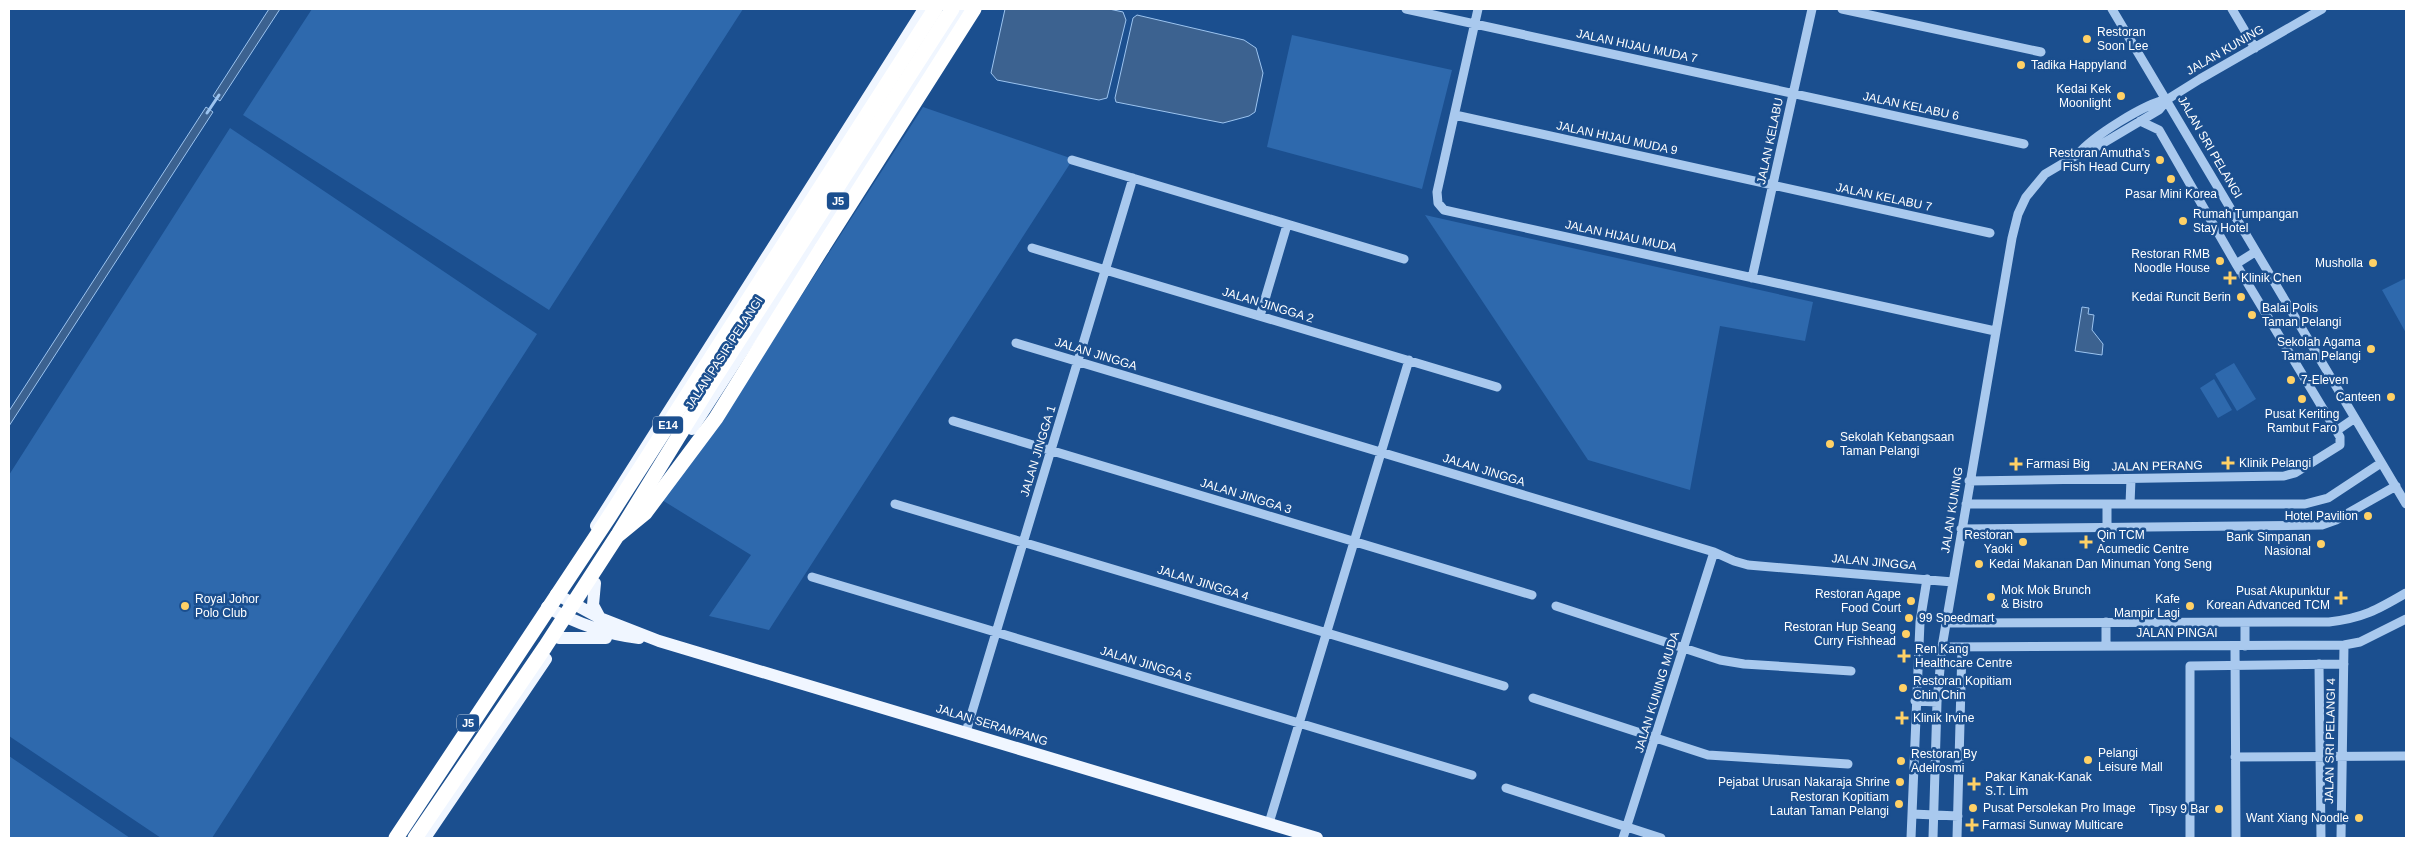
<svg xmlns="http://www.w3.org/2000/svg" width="2415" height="847" font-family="Arial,sans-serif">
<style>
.green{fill:#2e69ad}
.water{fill:#3c6290;stroke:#9cc4f0}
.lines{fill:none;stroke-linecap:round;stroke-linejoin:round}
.stream{stroke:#9cc4f0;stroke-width:3}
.minor{stroke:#a9c9ee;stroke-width:9}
.major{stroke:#f0f6ff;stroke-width:12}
.highway{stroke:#fff;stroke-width:15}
.highway-bridge{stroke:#fff;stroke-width:15}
.poi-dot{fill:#ffd166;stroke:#1b4f8f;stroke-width:2}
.labels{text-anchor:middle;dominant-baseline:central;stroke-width:5;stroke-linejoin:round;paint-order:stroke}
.shield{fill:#1b4f8f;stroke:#bbcadd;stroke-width:1}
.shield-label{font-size:11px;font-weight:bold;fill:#fff}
.poi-label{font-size:12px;fill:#fff;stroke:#1b4f8f;text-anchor:start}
.street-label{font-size:12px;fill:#fff;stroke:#1b4f8f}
</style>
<rect width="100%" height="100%" fill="#1b4f8f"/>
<path class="green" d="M312,9H743L549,310L243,115Z
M1292,35L1452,70L1422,189L1267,147Z
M923,107L1073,159L769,630L709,616L751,555L662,500L758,363Z
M230,128L537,334L212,838H161L9,736V475Z
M1425,215L1813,302L1805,341L1720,326L1690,490L1588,460Z
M2406,278V333L2382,290Z
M2234,363L2256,399L2237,411L2215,374Z
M2214,379L2232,410L2218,418L2200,388Z
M9,756L130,838H9Z"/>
<path class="water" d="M269,9H280L220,101L213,96Z
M1005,9H1109L1123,12L1126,20L1107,98L1099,100L997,80L991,73Z
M1137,15L1244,40L1256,48L1263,73L1255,112L1249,116L1223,123L1116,102L1115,98L1133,18Z
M206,107L213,112L9,426V411Z
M2082,307L2089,308L2088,314L2094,315L2092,330L2103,344L2102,355L2075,351Z"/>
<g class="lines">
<path class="stream" d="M207,113L219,95"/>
<path class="minor" d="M1406,9L2024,144
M1478,9L1437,192L1438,203L1444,210L1995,331
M1842,9L2041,52
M2112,9L2406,504
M2232,9L2255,48
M1455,115L1990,233
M2077,155C2093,136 2144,104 2168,99
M1072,160L1404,259
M1032,248L1497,387
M2236,264L2255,252
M1752,278L1812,9
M1260,316L1287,225
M1016,343L1714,552L1734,561L1748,565L1953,582
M953,421L1532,595
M2336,431L2355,418
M1969,481L2284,476L2295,473L2340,445V437L2236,264L2159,130L2140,121
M895,504L1504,686
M1966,504H2305L2328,498L2381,463
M2130,504L2131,479
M2107,528V504
M1961,529L2322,525L2336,520L2396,486
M812,577L1472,775
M1556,606L1720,660L1744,664L1851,671
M1946,623L2329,622C2363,618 2377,610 2406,593
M2106,646V622
M2235,646L2236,838
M2245,646V623
M1942,647L2344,645L2360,642L2406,619
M2319,664L2321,838
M1533,698L1708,755L1848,764
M1915,701L1937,702
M966,732L1133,178
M2235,757L2406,756
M1506,788L1661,838
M1912,814L1958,816
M1269,823L1409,360
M1623,838L1714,552
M1911,838L1920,622L1927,579
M1933,838L1937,702L1942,647L2012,238L2018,214L2026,197L2045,174L2077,155L2090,151L2159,110L2168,99L2200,79L2322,9
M1957,838L1962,647
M2190,838V666L2344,664
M2341,838L2344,645"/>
<path class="major" d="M692,429L963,9
M596,526L924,9
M595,583L593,605L600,618
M556,594L600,618L659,641L1317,838
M547,607C577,624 605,634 639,638
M559,638H606
M425,838L546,659"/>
<path class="highway" d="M822,248L974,9
M619,533L712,382L952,9"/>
<path class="highway-bridge" d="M396,838L609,517L935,9
M415,838L545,647L617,536L645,513L716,418L822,248"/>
</g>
<g class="poi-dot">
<circle cx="2087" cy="39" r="5"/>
<circle cx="2021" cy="65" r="5"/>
<circle cx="2121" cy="96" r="5"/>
<circle cx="2160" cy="160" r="5"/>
<circle cx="2171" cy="179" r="5"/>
<circle cx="2183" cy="221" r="5"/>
<circle cx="2220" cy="261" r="5"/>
<circle cx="2373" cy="263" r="5"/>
<path d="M2227.5 270.5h5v5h5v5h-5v5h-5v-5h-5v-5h5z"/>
<circle cx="2241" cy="297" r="5"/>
<circle cx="2252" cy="315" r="5"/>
<circle cx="2371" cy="349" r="5"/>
<circle cx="2291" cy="380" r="5"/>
<circle cx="2391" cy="397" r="5"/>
<circle cx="2302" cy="399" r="5"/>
<circle cx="1830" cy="444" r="5"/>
<path d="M2225.5 455.5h5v5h5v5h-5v5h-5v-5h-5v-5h5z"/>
<path d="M2013.5 456.5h5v5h5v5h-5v5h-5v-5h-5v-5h5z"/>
<circle cx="2368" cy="516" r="5"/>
<circle cx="2023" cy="542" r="5"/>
<path d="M2083.5 534.5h5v5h5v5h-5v5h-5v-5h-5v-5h5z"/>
<circle cx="2321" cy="544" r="5"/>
<circle cx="1979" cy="564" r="5"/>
<circle cx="1991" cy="597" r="5"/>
<path d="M2338.5 590.5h5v5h5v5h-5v5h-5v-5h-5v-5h5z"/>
<circle cx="1911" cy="601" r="5"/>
<circle cx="185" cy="606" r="5"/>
<circle cx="2190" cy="606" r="5"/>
<circle cx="1909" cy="618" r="5"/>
<circle cx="1906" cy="634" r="5"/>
<path d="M1901.5 648.5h5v5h5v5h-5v5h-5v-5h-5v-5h5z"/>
<circle cx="1903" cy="688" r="5"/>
<path d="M1899.5 710.5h5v5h5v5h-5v5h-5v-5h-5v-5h5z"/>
<circle cx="2088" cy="760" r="5"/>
<circle cx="1901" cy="761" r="5"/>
<circle cx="1900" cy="782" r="5"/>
<path d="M1971.5 776.5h5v5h5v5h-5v5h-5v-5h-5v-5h5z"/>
<circle cx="1899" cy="804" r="5"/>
<circle cx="1973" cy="808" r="5"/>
<circle cx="2219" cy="809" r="5"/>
<circle cx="2359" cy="818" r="5"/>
<path d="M1969.5 817.5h5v5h5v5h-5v5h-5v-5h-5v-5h5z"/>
</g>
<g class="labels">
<g class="shield">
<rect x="827" y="192.5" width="22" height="17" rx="4"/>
<rect x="653" y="416.5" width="30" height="17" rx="4"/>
<rect x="457" y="714.5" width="22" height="17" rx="4"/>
</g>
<g class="shield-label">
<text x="838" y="201">J5</text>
<text x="668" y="425">E14</text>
<text x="468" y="723">J5</text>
</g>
<g class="poi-label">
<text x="2097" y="32">Restoran<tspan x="2097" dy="14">Soon Lee</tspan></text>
<text x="2031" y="65">Tadika Happyland</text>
<text x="2111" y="89" text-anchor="end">Kedai Kek<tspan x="2111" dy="14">Moonlight</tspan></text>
<text x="2150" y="153" text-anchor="end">Restoran Amutha's<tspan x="2150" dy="14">Fish Head Curry</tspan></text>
<text x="2171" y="194" text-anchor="middle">Pasar Mini Korea</text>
<text x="2193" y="214">Rumah Tumpangan<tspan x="2193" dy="14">Stay Hotel</tspan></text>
<text x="2210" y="254" text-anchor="end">Restoran RMB<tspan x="2210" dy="14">Noodle House</tspan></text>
<text x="2363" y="263" text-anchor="end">Musholla</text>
<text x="2241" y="278">Klinik Chen</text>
<text x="2231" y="297" text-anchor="end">Kedai Runcit Berin</text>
<text x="2262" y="308">Balai Polis<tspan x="2262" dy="14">Taman Pelangi</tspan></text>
<text x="2361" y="342" text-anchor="end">Sekolah Agama<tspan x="2361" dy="14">Taman Pelangi</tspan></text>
<text x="2301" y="380">7-Eleven</text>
<text x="2381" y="397" text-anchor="end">Canteen</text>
<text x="2302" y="414" text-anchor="middle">Pusat Keriting<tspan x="2302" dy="14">Rambut Faro</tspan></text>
<text x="1840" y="437">Sekolah Kebangsaan<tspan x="1840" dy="14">Taman Pelangi</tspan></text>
<text x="2239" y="463">Klinik Pelangi</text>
<text x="2026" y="464">Farmasi Big</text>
<text x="2358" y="516" text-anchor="end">Hotel Pavilion</text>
<text x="2013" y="535" text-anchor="end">Restoran<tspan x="2013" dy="14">Yaoki</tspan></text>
<text x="2097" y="535">Qin TCM<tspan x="2097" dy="14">Acumedic Centre</tspan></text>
<text x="2311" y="537" text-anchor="end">Bank Simpanan<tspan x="2311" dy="14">Nasional</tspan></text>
<text x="1989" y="564">Kedai Makanan Dan Minuman Yong Seng</text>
<text x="2001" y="590">Mok Mok Brunch<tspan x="2001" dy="14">&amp; Bistro</tspan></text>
<text x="2330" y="591" text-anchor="end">Pusat Akupunktur<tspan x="2330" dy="14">Korean Advanced TCM</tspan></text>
<text x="1901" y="594" text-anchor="end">Restoran Agape<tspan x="1901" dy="14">Food Court</tspan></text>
<text x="195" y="599">Royal Johor<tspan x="195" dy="14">Polo Club</tspan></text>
<text x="2180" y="599" text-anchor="end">Kafe<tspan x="2180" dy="14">Mampir Lagi</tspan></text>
<text x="1919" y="618">99 Speedmart</text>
<text x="1896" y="627" text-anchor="end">Restoran Hup Seang<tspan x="1896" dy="14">Curry Fishhead</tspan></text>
<text x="1915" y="649">Ren Kang<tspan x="1915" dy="14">Healthcare Centre</tspan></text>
<text x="1913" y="681">Restoran Kopitiam<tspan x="1913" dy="14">Chin Chin</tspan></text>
<text x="1913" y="718">Klinik Irvine</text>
<text x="2098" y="753">Pelangi<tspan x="2098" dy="14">Leisure Mall</tspan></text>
<text x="1911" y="754">Restoran By<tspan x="1911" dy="14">Adelrosmi</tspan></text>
<text x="1985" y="777">Pakar Kanak-Kanak<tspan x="1985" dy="14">S.T. Lim</tspan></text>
<text x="1890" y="782" text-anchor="end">Pejabat Urusan Nakaraja Shrine</text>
<text x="1889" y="797" text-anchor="end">Restoran Kopitiam<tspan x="1889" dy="14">Lautan Taman Pelangi</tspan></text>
<text x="1983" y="808">Pusat Persolekan Pro Image</text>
<text x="2209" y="809" text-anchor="end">Tipsy 9 Bar</text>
<text x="2349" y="818" text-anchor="end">Want Xiang Noodle</text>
<text x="1982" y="825">Farmasi Sunway Multicare</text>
</g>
<g class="street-label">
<text transform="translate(1637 46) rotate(12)">JALAN HIJAU MUDA 7</text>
<text transform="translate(2225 50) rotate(-30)">JALAN KUNING</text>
<text transform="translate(1911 106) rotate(12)">JALAN KELABU 6</text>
<text transform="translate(1617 138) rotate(12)">JALAN HIJAU MUDA 9</text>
<text transform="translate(1770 141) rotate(-78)">JALAN KELABU</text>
<text transform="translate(2210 147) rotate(60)">JALAN SRI PELANGI</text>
<text transform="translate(1884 197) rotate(12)">JALAN KELABU 7</text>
<text transform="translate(1621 236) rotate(12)">JALAN HIJAU MUDA</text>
<text transform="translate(1268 305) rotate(17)">JALAN JINGGA 2</text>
<text transform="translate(724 353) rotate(-57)">JALAN PASIR PELANGI</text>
<text transform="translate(1096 354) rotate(17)">JALAN JINGGA</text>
<text transform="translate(1038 451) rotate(-73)">JALAN JINGGA 1</text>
<text transform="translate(2157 466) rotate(-1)">JALAN PERANG</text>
<text transform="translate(1484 470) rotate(17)">JALAN JINGGA</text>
<text transform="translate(1246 496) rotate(17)">JALAN JINGGA 3</text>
<text transform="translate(1952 510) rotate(-81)">JALAN KUNING</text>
<text transform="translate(1874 562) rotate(5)">JALAN JINGGA</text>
<text transform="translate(1203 583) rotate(17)">JALAN JINGGA 4</text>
<text x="2177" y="633">JALAN PINGAI</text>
<text transform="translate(1146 664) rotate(17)">JALAN JINGGA 5</text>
<text transform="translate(1657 692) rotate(-73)">JALAN KUNING MUDA</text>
<text transform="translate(992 725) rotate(17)">JALAN SERAMPANG</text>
<text transform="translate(2330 741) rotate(-89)">JALAN SRI PELANGI 4</text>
</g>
</g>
<rect width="2415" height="847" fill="none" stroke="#ffffff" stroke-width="20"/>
</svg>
